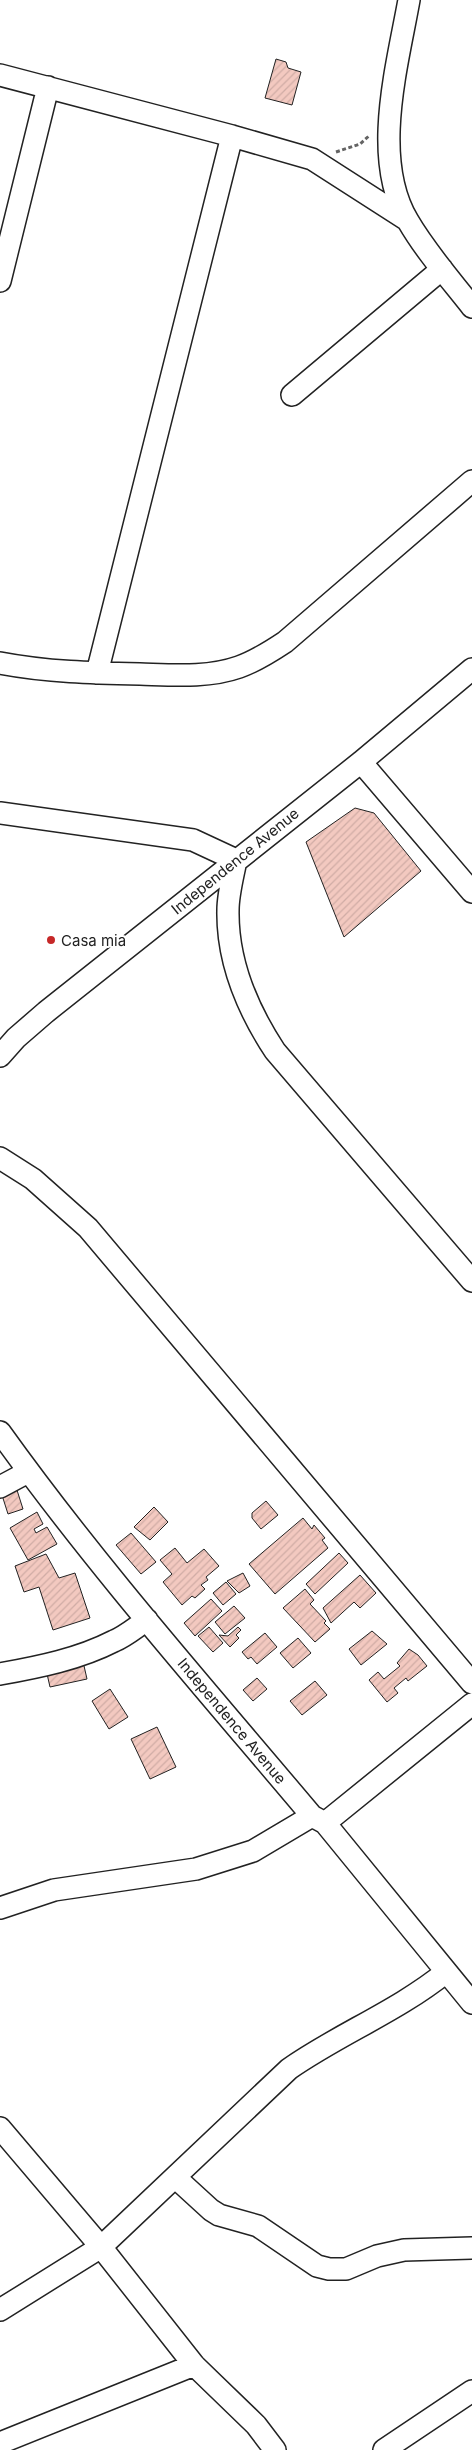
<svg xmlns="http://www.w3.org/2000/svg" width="472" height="2450" font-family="Inter,sans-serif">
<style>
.building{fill:url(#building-hatch);stroke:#222}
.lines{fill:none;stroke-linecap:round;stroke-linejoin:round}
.minor-casing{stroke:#222;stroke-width:24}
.path{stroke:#646464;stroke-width:3;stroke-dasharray:4 2.5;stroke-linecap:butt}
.minor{stroke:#fff;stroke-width:21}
.poi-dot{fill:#c62828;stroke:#fff;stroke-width:2}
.labels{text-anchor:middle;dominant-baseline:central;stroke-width:4;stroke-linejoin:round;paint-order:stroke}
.street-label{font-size:15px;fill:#222;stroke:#fff}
.poi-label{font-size:15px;fill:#222;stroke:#fff;text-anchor:start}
</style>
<defs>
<pattern id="building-hatch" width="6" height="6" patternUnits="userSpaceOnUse" patternTransform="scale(1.25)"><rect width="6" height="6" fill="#f3c9c0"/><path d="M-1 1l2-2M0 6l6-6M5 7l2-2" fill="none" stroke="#d0aca5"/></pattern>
</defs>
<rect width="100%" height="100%" fill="#fff"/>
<path class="building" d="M276,59L286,62L288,68L301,72L292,105L265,98Z
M355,808L374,813L421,871L344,937L306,842Z
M16,1487L23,1509L8,1514L1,1492Z
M266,1501L278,1515L261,1529L252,1518V1513Z
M154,1507L168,1522L150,1540L134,1527Z
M37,1512L43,1524L34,1529L36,1533L47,1527L57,1544L28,1560L10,1528Z
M303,1518L312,1529L314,1525L325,1538L322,1540L328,1548L275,1594L249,1564Z
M131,1533L156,1562L141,1574L116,1545Z
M175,1548L187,1563L204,1549L219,1566L206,1577L208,1580L201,1585L205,1589L195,1598L192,1596L182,1605L163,1582L172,1574L160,1560Z
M339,1553L348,1563L315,1594L306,1584Z
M46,1554L59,1578L75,1573L90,1618L53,1630L39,1587L24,1592L15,1566Z
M243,1573L250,1586L239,1593L227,1581Z
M360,1575L376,1593L360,1608L354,1602L331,1623L323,1608Z
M226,1582L236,1594L223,1605L213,1593Z
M305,1589L314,1600L310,1604L326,1621L324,1623L330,1629L315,1642L283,1608Z
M211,1599L222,1611L195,1636L184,1623Z
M234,1606L245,1618L225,1634L215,1622Z
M209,1627L223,1643L213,1652L198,1636Z
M238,1627L241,1630L236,1635L239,1638L230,1647L219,1635L228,1636Z
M372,1631L387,1644L361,1665L349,1649Z
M265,1633L277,1647L257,1664L251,1657L248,1659L242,1652Z
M298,1638L311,1653L293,1668L280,1653Z
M409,1649L418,1655L427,1666L408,1681L406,1678L394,1688L398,1693L387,1702L369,1680L378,1672L384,1679L400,1666L397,1663Z
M82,1657L87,1679L50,1687L45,1665Z
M257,1678L267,1689L253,1701L243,1690Z
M315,1681L327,1695L302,1715L290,1701Z
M110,1689L128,1717L109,1729L92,1701Z
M157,1727L176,1767L150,1779L131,1739Z"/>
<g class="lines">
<g class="minor-casing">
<path id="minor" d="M409,0C397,67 371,159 408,221C426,252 450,279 472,307
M0,75L232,136L312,159L407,220
M0,281L48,87
M292,395L442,269
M0,663C47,672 93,673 140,674C173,675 208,678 239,667C256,661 270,652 285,642L472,481
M97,673L232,136
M361,762L472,892
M0,813L193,840L236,860C233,876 228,894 228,910C227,961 248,1010 275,1051L472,1281
M0,1056L16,1038L46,1012L361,762L472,669
M0,1158L33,1179L88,1228L472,1683
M0,1432C96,1566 206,1690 312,1816L325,1823L472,2003
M0,1487L28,1472
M0,1674C39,1667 79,1659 114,1641C126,1636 136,1627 147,1620
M325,1823L472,1704
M0,1908L54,1890L196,1869L253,1851L312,1816
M0,2128L101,2247L194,2365L256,2425L275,2450
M176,2178L211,2210L219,2215L258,2226L317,2266L329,2269H346L377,2256L404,2250L472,2248
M0,2310L101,2247L289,2069C339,2034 398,2011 446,1972
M0,2443L194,2365
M384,2450L472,2391"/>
</g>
<path class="path" d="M336,152L360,144L370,135"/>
<use href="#minor" class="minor"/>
</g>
<circle class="poi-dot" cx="51" cy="940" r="5"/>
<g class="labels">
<g class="street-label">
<text transform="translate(235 861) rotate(-39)">Independence Avenue</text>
<text transform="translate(232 1721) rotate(50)">Independence Avenue</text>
</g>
<g class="poi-label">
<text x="61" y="940">Casa mia</text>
</g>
</g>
</svg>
